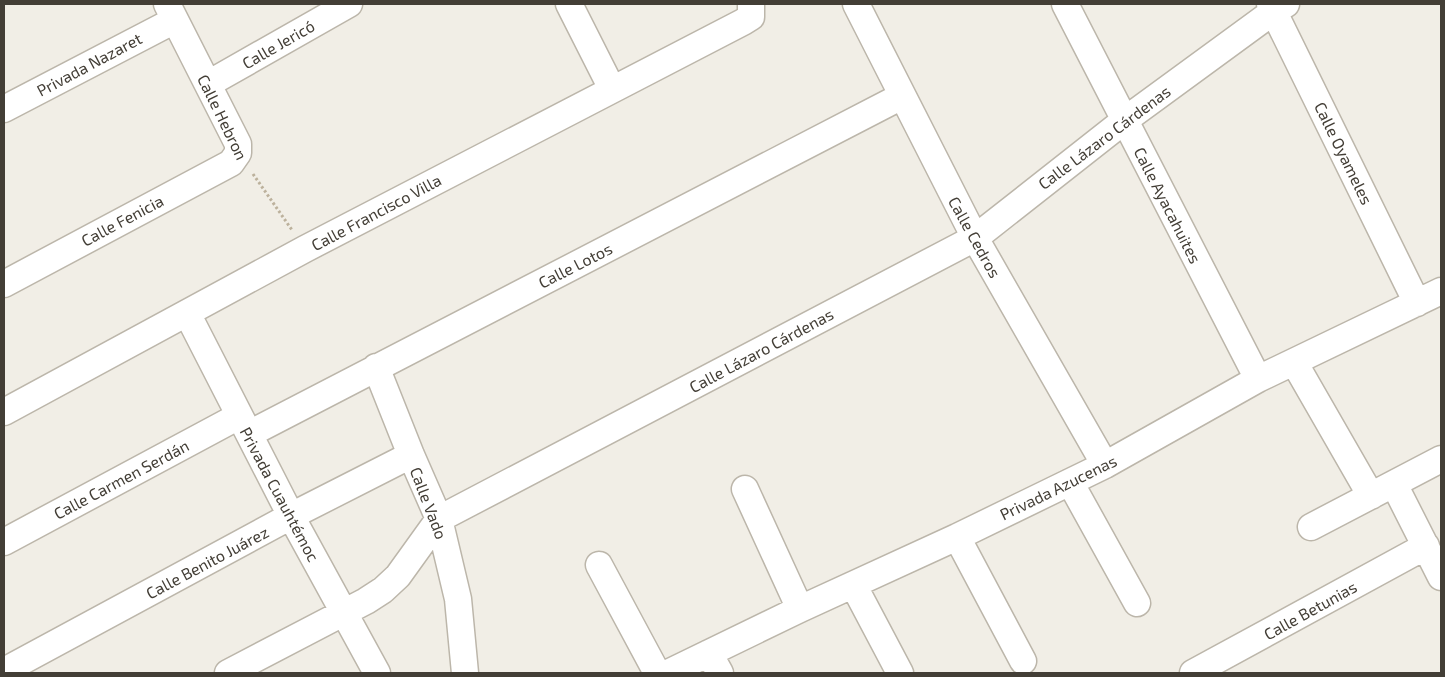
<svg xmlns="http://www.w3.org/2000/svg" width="1445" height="677" font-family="'Exo 2',sans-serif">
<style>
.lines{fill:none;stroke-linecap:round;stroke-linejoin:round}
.minor-casing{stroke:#bcb6aa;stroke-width:29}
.path{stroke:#bcb19c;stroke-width:3;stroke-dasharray:2.5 2.5;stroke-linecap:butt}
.minor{stroke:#fff;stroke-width:26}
.labels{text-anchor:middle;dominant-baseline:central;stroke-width:4.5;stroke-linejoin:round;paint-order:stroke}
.street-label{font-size:16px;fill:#433e36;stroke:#fff}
</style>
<rect width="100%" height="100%" fill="#f1eee6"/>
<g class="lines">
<g class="minor-casing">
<path id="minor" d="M569,4L612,89
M856,4L975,238L1105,465
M1065,4L1258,379
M1270,4L1417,303
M208,84L349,4
M4,109L175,20
M4,284L231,163L238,153V144L167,4
M187,313L291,516L377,673
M1294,362L1371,496
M376,367L411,455L439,519L458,599L465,673
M4,412L305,249L743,22L751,17V4
M249,434L902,96
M1070,482L1137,603
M1394,484L1441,577
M745,489L800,609
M1311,527L1441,459
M957,537L1023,661
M4,542L239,416
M599,565L657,673
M854,586L900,673
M709,653L720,673
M4,671L291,516L411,455
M228,673L366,601L383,590L398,576L439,519L975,238L1125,120L1274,11L1286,4
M668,673L800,609L957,537L1105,465L1258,379L1441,291
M1193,673L1426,546"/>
</g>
<path class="path" d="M253,174L292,230"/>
<use href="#minor" class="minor"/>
</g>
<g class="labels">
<g class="street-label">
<text transform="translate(278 44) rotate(-30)">Calle Jericó</text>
<text transform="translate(89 64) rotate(-28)">Privada Nazaret</text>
<text transform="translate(223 117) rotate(64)">Calle Hebron</text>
<text transform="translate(1104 137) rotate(-37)">Calle Lázaro Cárdenas</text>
<text transform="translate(1344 153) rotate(64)">Calle Oyameles</text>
<text transform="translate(1168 205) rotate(63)">Calle Ayacahuites</text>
<text transform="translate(376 212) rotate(-28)">Calle Francisco Villa</text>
<text transform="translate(122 220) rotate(-28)">Calle Fenicia</text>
<text transform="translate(975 237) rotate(61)">Calle Cedros</text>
<text transform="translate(575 265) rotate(-27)">Calle Lotos</text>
<text transform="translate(761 350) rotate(-28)">Calle Lázaro Cárdenas</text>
<text transform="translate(121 479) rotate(-28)">Calle Carmen Serdán</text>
<text transform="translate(1058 487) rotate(-26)">Privada Azucenas</text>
<text transform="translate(280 494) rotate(62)">Privada Cuauhtémoc</text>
<text transform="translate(429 503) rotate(69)">Calle Vado</text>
<text transform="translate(207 562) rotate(-28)">Calle Benito Juárez</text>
<text transform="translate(1310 610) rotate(-29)">Calle Betunias</text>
</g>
</g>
<rect width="1445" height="677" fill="none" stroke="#433e36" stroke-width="10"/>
</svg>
